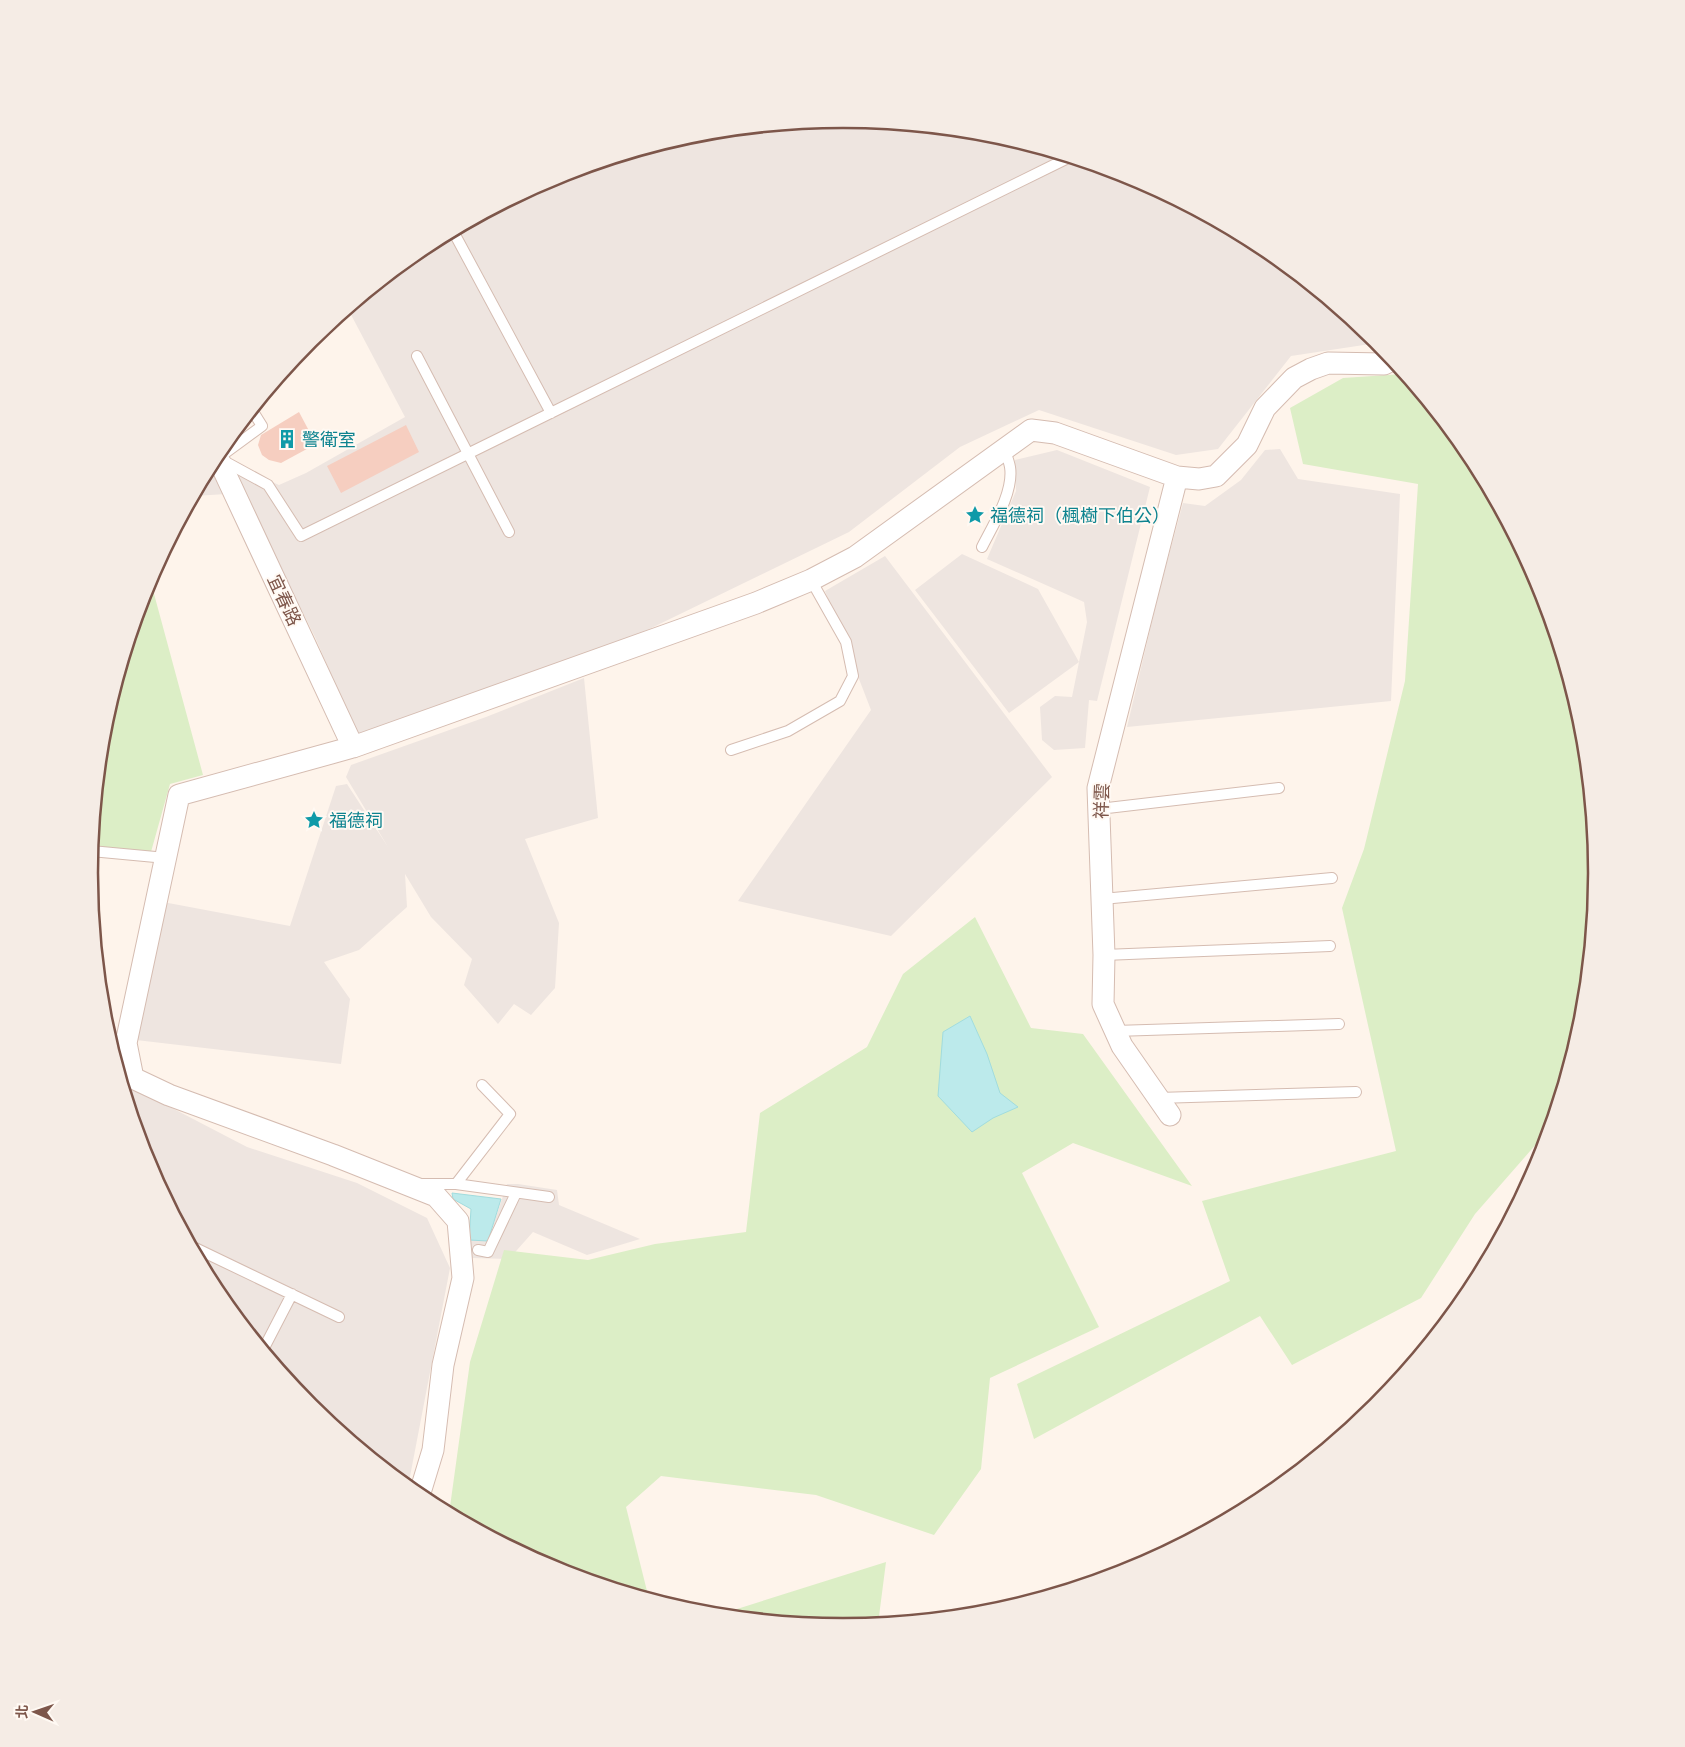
<svg xmlns="http://www.w3.org/2000/svg" width="1685" height="1747" font-family="Commissioner,'Noto Sans TC',sans-serif">
<style>
.industrial{fill:#eee5e0}
.green{fill:#dceec6}
.water{fill:#bceaeb;stroke:#a1dcde}
.building{fill:#f6cec0}
.lines{fill:none;stroke-linecap:round;stroke-linejoin:round}
.service-casing{stroke:#d5bcb1;stroke-width:12}
.minor-casing{stroke:#d5bcb1;stroke-width:23}
.service{stroke:#fff;stroke-width:10}
.minor{stroke:#fff;stroke-width:21}
.labels{text-anchor:middle;dominant-baseline:central;stroke-width:4;stroke-linejoin:round;paint-order:stroke}
.culture-label{font-size:18px;fill:#0d838f;stroke:#fff9f3;text-anchor:start}
.street-label{font-size:18px;fill:#7d564a;stroke:#fff9f3}
.rim{fill:none;stroke:#7d564a;stroke-width:2.5}
</style>
<rect width="100%" height="100%" fill="#fef4eb"/>
<path class="industrial" d="M843,120L990,134L1131,177L1261,247L1377,343L1291,356L1218,449L1176,455L1039,410L960,447L849,532L604,651L357,734L315,637L243,493L194,496L215,456L279,485L306,473L405,417L348,309L424,247L554,177L696,134Z
M1280,449L1298,479L1400,494L1391,701L1127,727L1159,592L1183,503L1205,506L1241,480L1265,450Z
M1057,450L1150,487L1097,701L1089,700L1085,748L1054,750L1042,740L1040,707L1055,696L1072,697L1079,662L1009,713L915,590L962,554L1038,589L1079,662L1087,622L1084,602L987,559L1016,491L1015,460Z
M885,556L1052,777L891,936L738,901L871,710L825,591Z
M584,678L598,818L525,839L559,923L555,988L531,1015L514,1004L498,1024L464,985L472,959L431,917L405,874L407,907L359,950L324,962L350,999L341,1064L136,1040L163,902L290,926L336,786L347,784L388,847L346,777L351,765L486,717Z
M122,1082L247,1147L357,1183L427,1218L450,1268L408,1487L309,1406L216,1292L146,1162Z
M507,1184H518L557,1190L559,1205L640,1239L587,1255L533,1232L509,1259L472,1258L469,1240L488,1241Z"/>
<path class="green" d="M1403,374L1469,455L1539,585L1582,727L1596,874L1582,1021L1547,1135L1545,1134L1475,1214L1421,1298L1292,1365L1260,1316L1034,1439L1017,1384L1230,1281L1202,1201L1396,1151L1342,908L1364,849L1405,681L1418,484L1303,464L1290,408L1343,378Z
M150,579L203,775L170,784L149,859L91,853L103,726L146,585Z
M975,917L1031,1028L1083,1034L1192,1186L1073,1143L1022,1173L1099,1327L990,1378L981,1469L934,1535L816,1495L661,1476L626,1507L649,1599L554,1570L449,1514L470,1362L504,1250L588,1260L655,1244L746,1232L760,1113L867,1047L903,974Z
M886,1562L878,1624L842,1627L718,1615Z"/>
<path class="water" d="M970,1016L987,1054L1000,1093L1018,1107L993,1118L972,1132L938,1096L943,1032Z
M452,1193L501,1199L488,1241L469,1240L471,1209L453,1199Z"/>
<path class="building" d="M299,412L316,444L281,463L269,460L262,455L258,445L261,435Z
M406,425L419,452L341,493L327,466Z"/>
<g class="lines">
<g class="service-casing">
<path id="service" d="M453,231L551,413
M417,356L509,532
M217,459L262,426L252,410
M222,460L268,485L301,536L1068,158
M982,547C993,525 1014,492 1010,467C1009,461 1006,454 1004,448
M731,750L788,731L840,701L853,676L846,642L811,580
M1099,809L1279,788
M91,851L166,858
M1102,899L1332,878
M1104,955L1330,946
M1115,1031L1339,1024
M1158,1098L1356,1092
M423,1184H456L510,1114L482,1085
M456,1184L549,1197
M191,1246L339,1317
M478,1250L488,1252L516,1193
M263,1350L292,1294"/>
</g>
<g class="minor-casing">
<path id="minor" d="M216,454L353,747
M1170,1115L1122,1046L1103,1004L1104,955L1098,788L1177,477
M419,1496L433,1450L443,1365L463,1278L458,1221L436,1196L333,1155L169,1095L133,1078L126,1043L179,795L353,747L756,603L811,580L855,557L1031,430L1055,433L1177,477L1199,479L1216,476L1247,445L1265,408L1294,378L1311,369L1328,363L1384,364L1392,360"/>
</g>
<use href="#service" class="service"/>
<use href="#minor" class="minor"/>
</g>
<defs>
<g id="building-bare" transform="scale(1.5)"><path d="M-4-6H4V6H1V3H-1V6H-4ZM-2.5-4.3h1.7v1.8h-1.7ZM.8-4.3h1.7v1.8H.8ZM-2.5-1h1.7V.8h-1.7ZM.8-1h1.7V.8H.8Z" fill="#0f9aa8" stroke="#fff9f3" stroke-width="2.5" paint-order="stroke"/></g>
<g id="sight-bare" transform="scale(1.5)"><path d="M0-6L1.8-2.2L6-1.7L2.9 1.2L3.7 5.4L0 3.3L-3.7 5.4L-2.9 1.2L-6-1.7L-1.8-2.2Z" fill="#0f9aa8" stroke="#fff9f3" stroke-width="2.5" paint-order="stroke"/></g>
</defs>
<g fill-rule="evenodd">
<use href="#building-bare" x="287" y="439"/>
<use href="#sight-bare" x="975" y="515"/>
<use href="#sight-bare" x="314" y="820"/>
</g>
<g class="labels">
<g class="culture-label">
<text x="302" y="439">警衛室</text>
<text x="990" y="515">福德祠（楓樹下伯公）</text>
<text x="329" y="820">福德祠</text>
</g>
<g class="street-label">
<text transform="translate(285 600) rotate(65)">宜春路</text>
<text transform="translate(1101 801) rotate(-88)">祥雲</text>
</g>
</g>
<path d="M0 0H1685V1747H0ZM98 873a745 745 0 1 1 1490 0a745 745 0 1 1-1490 0Z" fill="#f5ece5" fill-rule="evenodd"/>
<path class="rim" d="M98 873a745 745 0 1 1 1490 0a745 745 0 1 1-1490 0Z"/>
<g transform="translate(35 1712) rotate(272)" stroke="#fff9f3" stroke-width="4" paint-order="stroke">
<path d="M0-4L9 19L0 12L-9 19Z" fill="#7d564a"/>
<text y="-8" font-size="14" font-weight="bold" text-anchor="middle" fill="#7d564a">北</text>
</g>
</svg>
